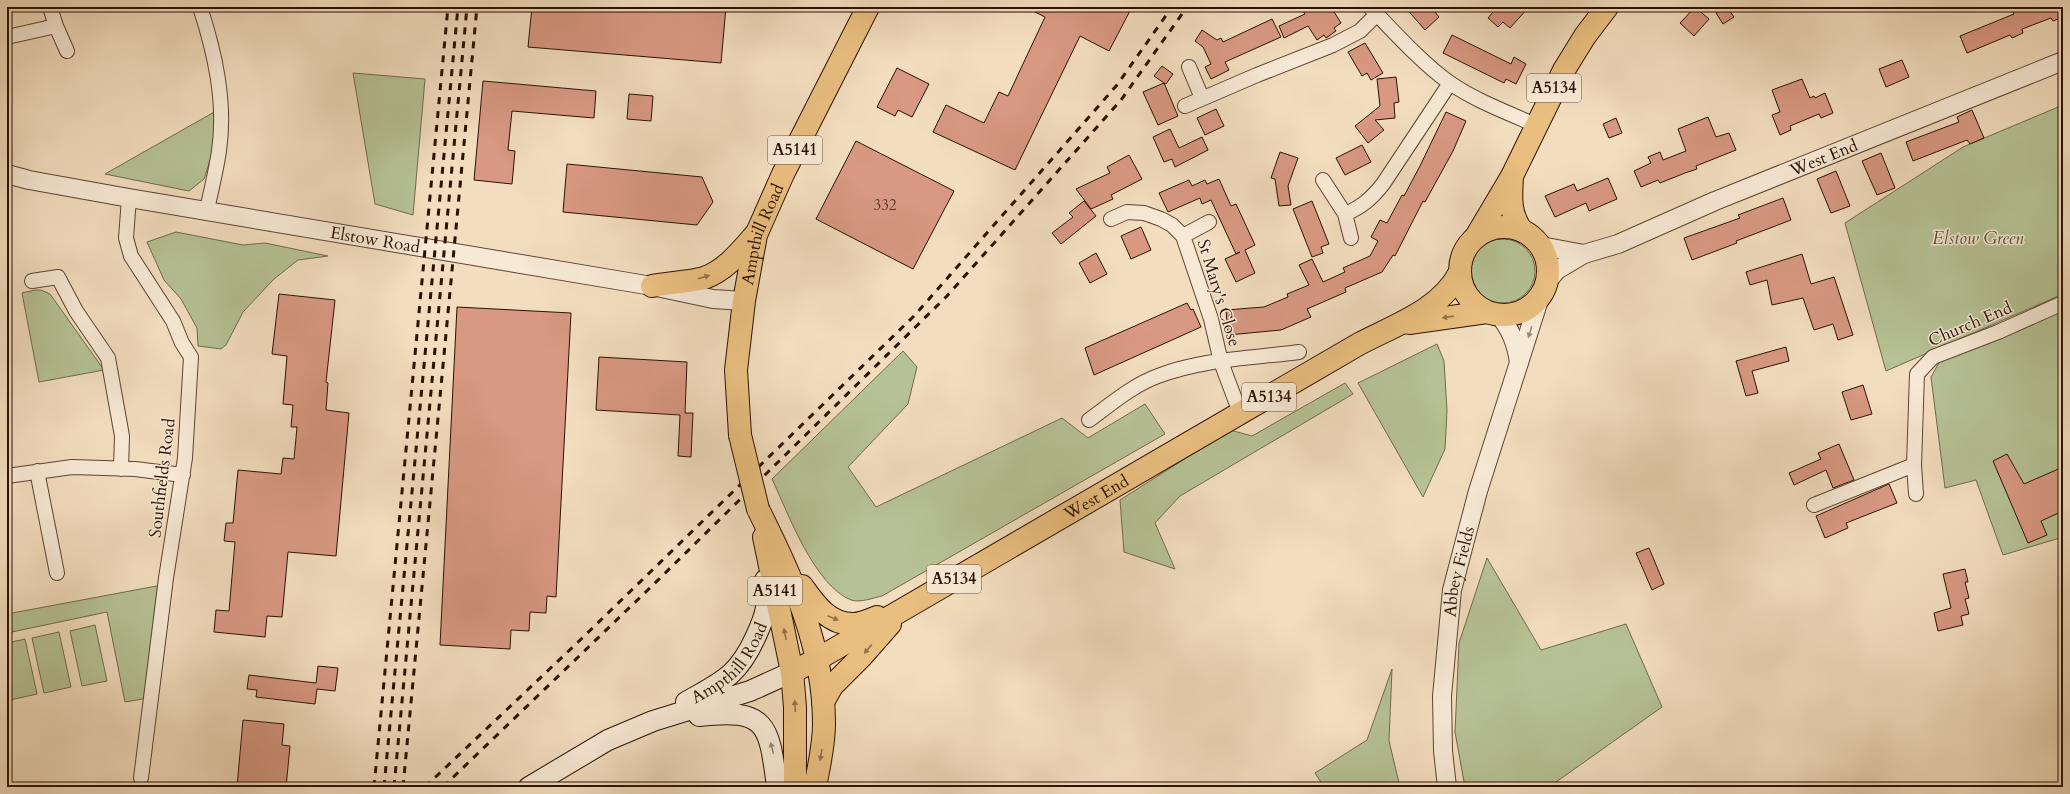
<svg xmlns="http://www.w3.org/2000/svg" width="2070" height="794" font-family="Cardo,serif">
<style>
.green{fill:#b6c295;stroke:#706a4a}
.building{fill:#d89883;stroke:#2b1100}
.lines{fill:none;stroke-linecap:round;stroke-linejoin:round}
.minor-casing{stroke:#5d4430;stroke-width:16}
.tertiary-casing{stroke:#5d4430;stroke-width:20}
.secondary-casing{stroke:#2b1100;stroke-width:22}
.primary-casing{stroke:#2b1100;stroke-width:24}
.minor{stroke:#f7e9d5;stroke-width:14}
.tertiary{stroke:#f7e9d5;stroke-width:18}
.secondary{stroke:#f7e9d5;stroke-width:20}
.primary{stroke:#e9be7f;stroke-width:22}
.rail{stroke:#2b1100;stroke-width:3;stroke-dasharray:7 7;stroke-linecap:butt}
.primary-bridge-casing{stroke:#2b1100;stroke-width:24;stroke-linecap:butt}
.primary-bridge{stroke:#e9be7f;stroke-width:22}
.oneway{fill:#947046}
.oneway2{fill:#9b8875}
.labels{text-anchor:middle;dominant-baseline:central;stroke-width:3;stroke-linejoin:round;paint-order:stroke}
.number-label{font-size:15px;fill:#563321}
.shield{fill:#f7e9d5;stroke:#685240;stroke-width:1}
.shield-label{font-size:16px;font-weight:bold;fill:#2b1100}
.street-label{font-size:17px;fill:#2b1100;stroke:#f7e9d5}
.park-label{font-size:17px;font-style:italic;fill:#5c4f34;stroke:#f7e9d5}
</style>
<rect width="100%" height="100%" fill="#f2ddbe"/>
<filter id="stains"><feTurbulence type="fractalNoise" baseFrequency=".005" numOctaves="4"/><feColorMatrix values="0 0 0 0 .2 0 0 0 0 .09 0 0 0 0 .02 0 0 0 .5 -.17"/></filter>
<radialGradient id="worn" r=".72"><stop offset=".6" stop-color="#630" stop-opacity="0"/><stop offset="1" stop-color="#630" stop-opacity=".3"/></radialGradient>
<path class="green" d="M353,73L425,79L413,215L375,204Z
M2063,105V294L1886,371L1845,223L1963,147Z
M216,111L213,151L204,179L189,191L105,174Z
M176,232L243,245L265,243L328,256L298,260L274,279L243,312L226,345L221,349L198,346L197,328L181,299L164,280L147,242Z
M1471 271a32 32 0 1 1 64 0a32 32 0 1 1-64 0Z
M35,290H41L50,294L104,370L39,382L22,293Z
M2063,311V537L2003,555L1976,480L1945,488L1931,377L1941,359Z
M1437,344L1444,361L1447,411L1445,449L1423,497L1358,383Z
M903,351L917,367L908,404L848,467L876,507L1062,418L1088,438L1145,404L1165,434L882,596C873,598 860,603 851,600C814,585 788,513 772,479Z
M1345,383L1353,394L1180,496L1155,523L1175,569L1124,552L1120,500L1230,430L1252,436Z
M1487,558L1541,650L1626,624L1662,707L1549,787H1465L1455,732L1459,643Z
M162,585L148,698L125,702L107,612L7,633V614Z
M95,625L107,681L82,686L70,631Z
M59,632L71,687L44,693L32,638Z
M25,639L37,694L10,700L7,684V643Z
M1392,669L1389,741L1400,787H1324L1315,773L1367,740Z"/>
<path class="building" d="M532,7H726L721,63L528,47Z
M1025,7H1132L1109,51L1080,36L1015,170L933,132L946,105L984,123L999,92L1008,96L1045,17Z
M1300,7H1331L1341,23L1334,28L1336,31L1326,38L1324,35L1317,40L1308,26L1284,38L1279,26L1305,14Z
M1405,7H1431L1439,17L1425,30Z
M1497,7H1529L1510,28L1503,22L1498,27L1488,18Z
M1695,7L1709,19L1694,36L1680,23Z
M1724,7H1727L1734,17L1723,24L1716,13Z
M2026,7H2063V17L2053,21L2051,18L2022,29L2023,33L2012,38L2010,35L1967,53L1960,36L2014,14L2013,12Z
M1272,19L1281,37L1225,62L1229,70L1211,79L1205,67L1211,64L1203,47L1195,41L1202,30L1217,40L1221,38L1223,42Z
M1452,35L1511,64L1514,57L1526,64L1516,84L1506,79L1504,83L1443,53Z
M1365,43L1383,73L1371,80L1367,73L1362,76L1348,52Z
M1902,60L1909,77L1886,87L1879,69Z
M1162,66L1173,74L1166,84L1164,83L1178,116L1158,125L1143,92L1164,83L1154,76Z
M897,68L929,84L912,117L898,110L895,116L877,107Z
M1396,77L1399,102L1394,103L1395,118L1375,120L1384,130L1368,143L1355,126L1380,106L1377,79Z
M1802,79L1810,98L1814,96L1815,98L1825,93L1833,113L1821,118L1819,114L1790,126L1791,130L1780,135L1772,115L1780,112L1772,90Z
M483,81L596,91L594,118L512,111L508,150L515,151L512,184L474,180Z
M629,94L653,96L651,121L627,119Z
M1216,109L1224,126L1205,135L1197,118Z
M1972,110L1984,138L1970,144L1967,140L1913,161L1906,142L1959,122L1957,117Z
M1446,112L1466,121L1453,151L1425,202L1423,201L1395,256L1393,255L1382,272L1345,288L1346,292L1307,309L1311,317L1281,330L1228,335L1226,310L1264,307L1288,297L1287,294L1309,285L1299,265L1312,259L1323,282L1345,272L1343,268L1370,256L1378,241L1371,237L1380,220L1387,223L1402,195L1404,196L1420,166Z
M1708,117L1716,137L1729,133L1736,150L1696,166L1697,169L1685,173L1660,183L1658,180L1641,187L1634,171L1651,163L1648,157L1660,152L1663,160L1686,151L1678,129Z
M1616,118L1622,133L1609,138L1603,124Z
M1170,129L1179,148L1202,137L1208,150L1175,167L1172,159L1164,162L1153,137Z
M856,141L954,191L913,269L816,219Z
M1362,145L1371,162L1345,175L1336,158Z
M1280,152L1298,158L1288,186L1291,205L1279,206L1275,179L1271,178Z
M1881,153L1895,188L1877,195L1862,161Z
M1129,155L1142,179L1111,195L1113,199L1091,209L1076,189L1110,173L1107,167Z
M567,164L702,177L713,202L697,225L563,212Z
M1836,171L1850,206L1831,213L1817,179Z
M1608,178L1617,199L1589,211L1586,203L1555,217L1545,196L1574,184L1577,191Z
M1219,179L1231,206L1236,204L1255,245L1245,250L1255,273L1236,282L1225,259L1240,252L1236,254L1211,200L1202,204L1200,198L1168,212L1159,193L1189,180L1192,186L1205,180L1207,184Z
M1783,198L1791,220L1736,241L1737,243L1692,260L1684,238L1740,218L1738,215Z
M1084,201L1096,216L1061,244L1052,233L1073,217L1069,213Z
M1312,201L1329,244L1321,247L1323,253L1312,257L1293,209Z
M1141,227L1151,250L1131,259L1121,236Z
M1096,253L1107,274L1090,283L1079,263Z
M1802,254L1811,284L1834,277L1853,335L1838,340L1833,324L1814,330L1803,298L1772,305L1767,280L1750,285L1746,272Z
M279,294L335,300L326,382L328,383L326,410L349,413L336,556L288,552L282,617L267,616L265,637L214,632L216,610L229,611L235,542L224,541L226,523H233L238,470L281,474L283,458L294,459L297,427H291L293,405L283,404L287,356L272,354Z
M1187,303L1191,310L1193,309L1201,327L1094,375L1085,348Z
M457,307L571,313L556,597L547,596L546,613L530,612L529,631L511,630L510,649L440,645Z
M1786,347L1789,361L1752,371L1758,393L1746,396L1736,361Z
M599,357L687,362L685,413H693L691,457L678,456L680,415L596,410Z
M1863,385L1872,414L1851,420L1842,392Z
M1839,444L1854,480L1833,488L1826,470L1794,485L1789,473L1821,459L1818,453Z
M2007,454L2024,484L2063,467V511L2041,521L2047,535L2028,543L1993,461Z
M1889,484L1897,503L1846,523L1848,528L1825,538L1816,516Z
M1649,548L1664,584L1652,590L1636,553Z
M1965,569L1968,582H1965L1969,598L1965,599L1969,614L1961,616L1963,625L1938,631L1934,613L1951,608L1943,574Z
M318,666L338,668L335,691L317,689L315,704L256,697L257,690L247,689L249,675L316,683Z
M243,720L284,724L282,745L290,746L286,787H237Z"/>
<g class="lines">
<g class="minor-casing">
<path id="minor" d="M50,7L56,26L67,51
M200,7C215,53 226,102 219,151C216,171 211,191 207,210
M1370,7C1394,32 1423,64 1450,83C1476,101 1507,112 1535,125
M7,37L56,26
M1189,67L1202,98
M1185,106L1257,75L1333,45L1360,31L1377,14
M1323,180L1345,214L1351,238
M129,198L126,238L131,256L173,321L182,343L191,357L185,458L166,578L141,778
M1345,214C1362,207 1372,198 1383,184L1450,83
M1111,219L1127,212L1144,213L1161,219L1172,225L1183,236L1211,319L1221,362L1236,402L1242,413
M1183,236L1209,222
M32,281L58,277L76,311L108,358L122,436L121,469
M1089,420C1111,404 1133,385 1158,376C1202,359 1253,358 1299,352
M37,471L57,573
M7,476L72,467L135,469L183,475
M1916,494L1914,465L1917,374L1933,357L1998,332L2063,303
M1814,505L1914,465"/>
</g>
<g class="tertiary-casing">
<g id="tertiary">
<path id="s1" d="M7,174L29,180L129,198L652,286L713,299L744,301"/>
<path d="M1541,246L1584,254"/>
<path id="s2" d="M1546,283L1557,270L1584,254L1618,244L1715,201L2063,61"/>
<path d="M1499,315C1511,330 1516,343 1519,362"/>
<path id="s3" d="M1447,787L1443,751L1442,696L1452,590L1478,491L1539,300"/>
</g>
</g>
<g class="secondary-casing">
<g id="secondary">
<path id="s4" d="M686,702C723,681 738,676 756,636C767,612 768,606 765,580"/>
<path d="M699,716C768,708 769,725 777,787"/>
<path d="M529,787L608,740L653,721L750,691L792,672"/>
</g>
</g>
<g class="primary-casing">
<g id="primary">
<path d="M1512,176C1511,198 1509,211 1521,230"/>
<circle cx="1504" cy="271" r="44"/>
<path d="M1477,235L1512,176L1564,70L1585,36L1607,7"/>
<path d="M652,286C667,283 690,282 704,278C725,271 741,251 755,235"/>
<path d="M1409,323L1487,312"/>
<path id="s5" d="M740,435L736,370L744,301L756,235L783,174L868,7"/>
<path d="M758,509C792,577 824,646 824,724C824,745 819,766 815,787"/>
<path d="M764,537L792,672L795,707V787"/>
<path d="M802,586C815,604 828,624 853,624C861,624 870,620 877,617"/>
<path id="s6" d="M792,672L816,660L1359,344C1395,325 1441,310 1460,272"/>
<path d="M823,702L832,686L861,657L890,624"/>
</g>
</g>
<use href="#minor" class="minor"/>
<use href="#tertiary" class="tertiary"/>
<use href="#secondary" class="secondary"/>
<use href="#primary" class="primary"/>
<path class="rail" d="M374,787L448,7
M384,787L458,7
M394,787L467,7
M403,787L477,7
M425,787L576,644L914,316L1117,85L1172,7
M443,787L654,584L947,296L1121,100L1187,7"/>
<g class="primary-bridge-casing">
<path id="primary-bridge" d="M740,435L758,509"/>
</g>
<use href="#primary-bridge" class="primary-bridge"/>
</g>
<defs><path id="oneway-solid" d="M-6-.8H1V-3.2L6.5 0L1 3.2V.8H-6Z"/></defs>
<g class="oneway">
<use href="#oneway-solid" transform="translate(704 277) rotate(-18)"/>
<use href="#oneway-solid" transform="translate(1448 317) rotate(172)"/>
<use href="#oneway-solid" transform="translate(833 618) rotate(22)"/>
<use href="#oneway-solid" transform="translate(785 634) rotate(-101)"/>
<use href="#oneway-solid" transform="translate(868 649) rotate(131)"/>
<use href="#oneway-solid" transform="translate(795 706) rotate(-93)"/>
<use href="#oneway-solid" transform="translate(821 755) rotate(99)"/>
</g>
<g class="oneway2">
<use href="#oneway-solid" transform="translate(1530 332) rotate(107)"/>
<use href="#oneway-solid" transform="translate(772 748) rotate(-104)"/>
</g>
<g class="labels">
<g class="number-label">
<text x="885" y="205">332</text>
</g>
<g class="shield">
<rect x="1527" y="74" width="54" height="28" rx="3"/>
<rect x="768" y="136" width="54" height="28" rx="3"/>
<rect x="1242" y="383" width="54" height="28" rx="3"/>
<rect x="927" y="565" width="54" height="28" rx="3"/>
<rect x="748" y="577" width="54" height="28" rx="3"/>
</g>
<g class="shield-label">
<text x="1554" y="88">A5134</text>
<text x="795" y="150">A5141</text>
<text x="1269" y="397">A5134</text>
<text x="954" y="579">A5134</text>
<text x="775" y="591">A5141</text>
</g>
<g class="street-label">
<text stroke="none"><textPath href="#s2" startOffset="307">West End</textPath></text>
<text stroke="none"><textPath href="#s5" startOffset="204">Ampthill Road</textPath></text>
<text stroke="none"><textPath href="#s1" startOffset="374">Elstow Road</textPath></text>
<text transform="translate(1219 293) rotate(73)">St Mary's Close</text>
<text transform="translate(1970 324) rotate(-23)">Church End</text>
<text transform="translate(162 478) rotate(-83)">Southfields Road</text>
<text stroke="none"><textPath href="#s6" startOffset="351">West End</textPath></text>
<text stroke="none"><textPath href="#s3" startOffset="217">Abbey Fields</textPath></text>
<text stroke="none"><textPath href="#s4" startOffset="60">Ampthill Road</textPath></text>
</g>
<g class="park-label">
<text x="1978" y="238">Elstow Green</text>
</g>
</g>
<rect width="2070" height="794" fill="none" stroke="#f2ddbe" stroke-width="24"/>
<rect x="8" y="8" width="2054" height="778" fill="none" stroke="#2b1100" stroke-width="2"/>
<rect x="12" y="12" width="2046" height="770" fill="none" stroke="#2b1100"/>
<rect width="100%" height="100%" filter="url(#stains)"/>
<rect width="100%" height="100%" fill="url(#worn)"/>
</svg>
